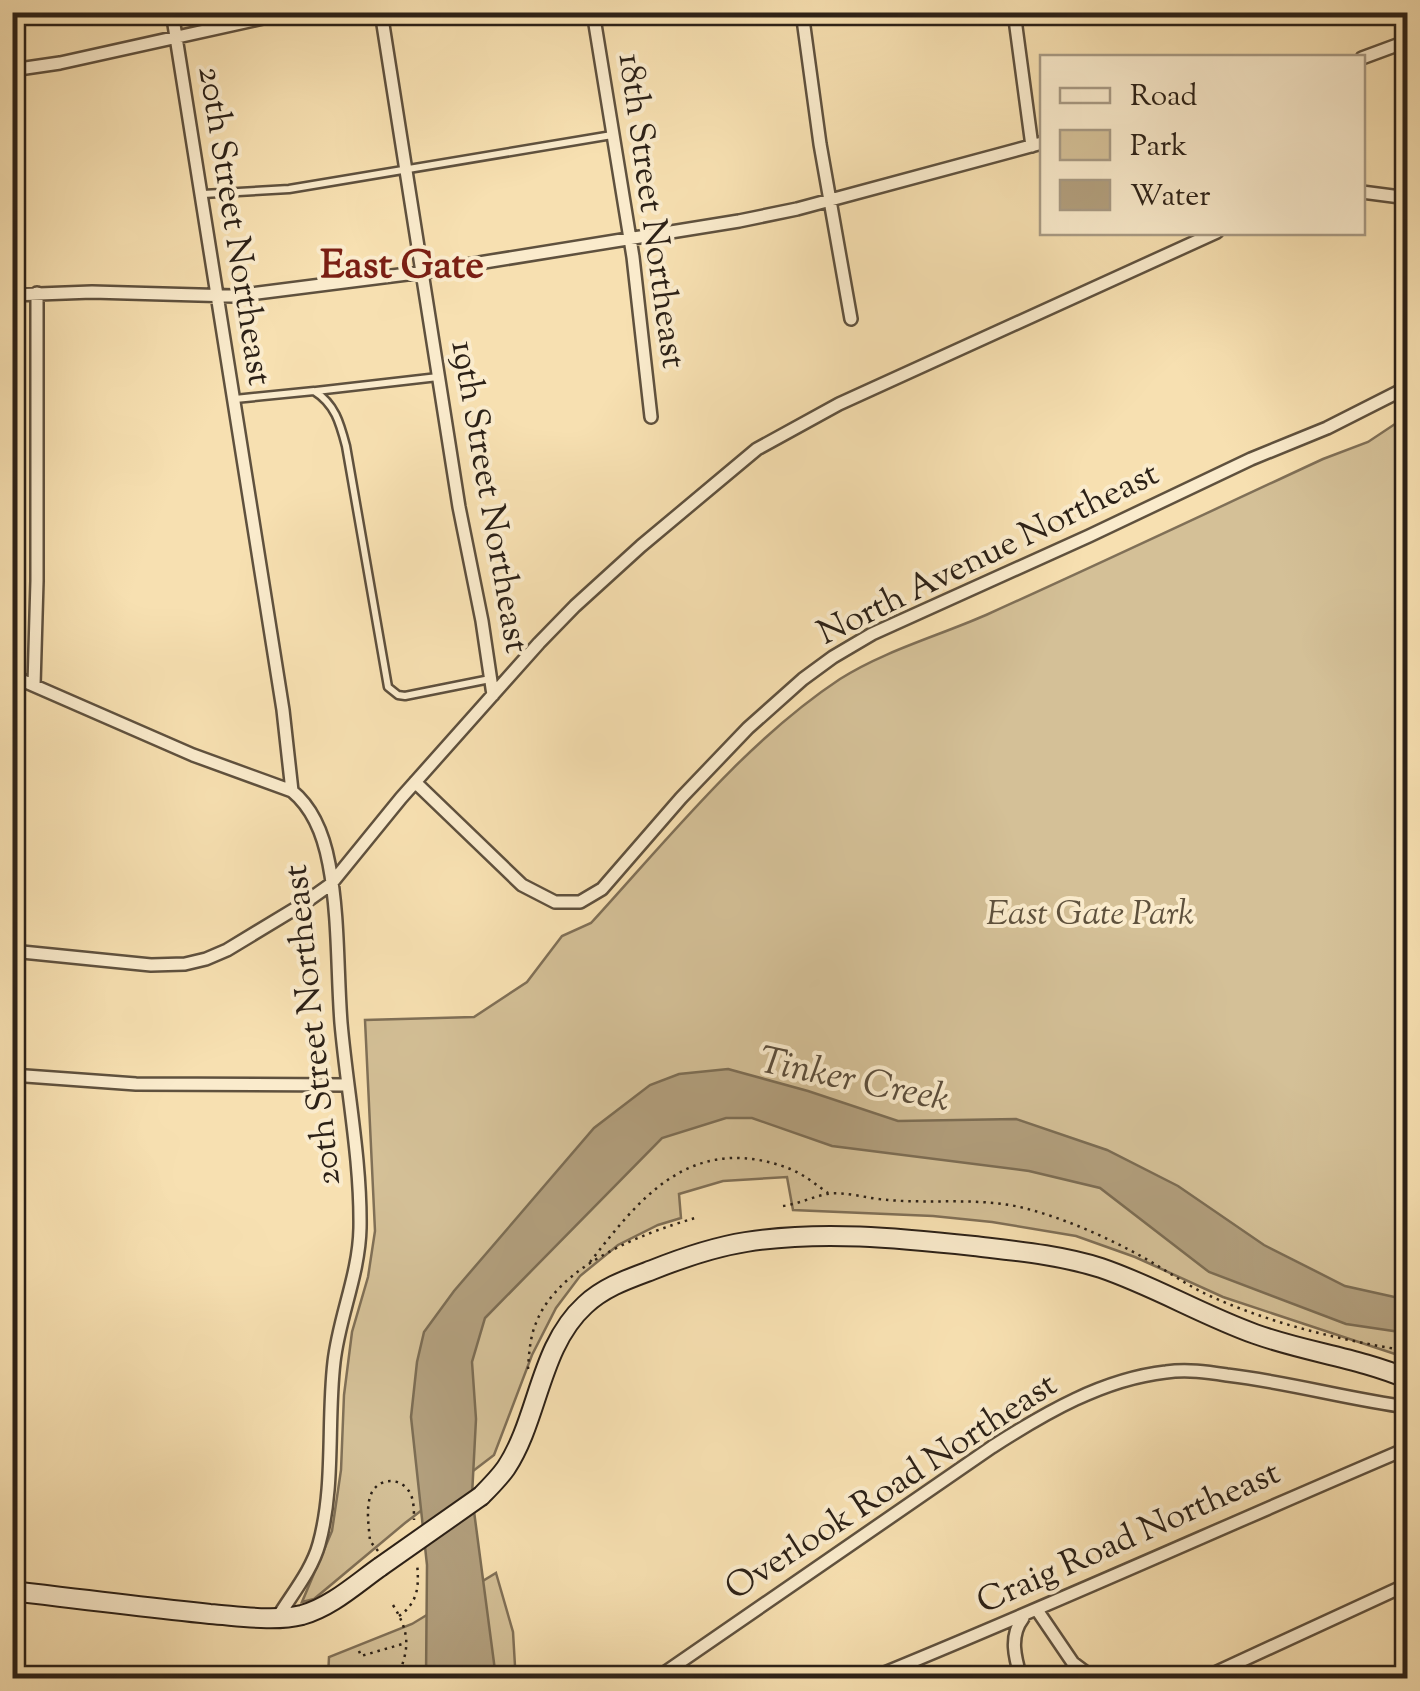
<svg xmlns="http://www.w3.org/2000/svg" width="1420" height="1691" font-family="'Sorts Mill Goudy',serif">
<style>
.green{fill:#d4c097;stroke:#807057;stroke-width:2.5}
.water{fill:#b29f7d;stroke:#7c6d54;stroke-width:2.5}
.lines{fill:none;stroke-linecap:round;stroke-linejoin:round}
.lane-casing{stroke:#5f513e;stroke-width:11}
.street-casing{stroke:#5f513e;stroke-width:16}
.secondary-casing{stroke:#2c2117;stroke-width:22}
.path{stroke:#2c2117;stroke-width:2.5;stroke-dasharray:2.5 5;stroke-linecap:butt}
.lane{stroke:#faebcc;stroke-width:6}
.street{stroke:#faebcc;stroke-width:11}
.secondary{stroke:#faebcc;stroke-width:18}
.secondary-bridge-casing{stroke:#2c2117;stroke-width:22;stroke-linecap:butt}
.secondary-bridge{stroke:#faebcc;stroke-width:18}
.labels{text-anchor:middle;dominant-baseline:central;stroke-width:8;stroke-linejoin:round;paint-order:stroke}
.street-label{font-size:35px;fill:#2c2117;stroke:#faebcc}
.park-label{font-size:35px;font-style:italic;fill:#5e513d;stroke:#faebcc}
.water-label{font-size:38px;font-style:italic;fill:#5b4d3b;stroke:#faebcc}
.quarter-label{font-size:40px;font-weight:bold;fill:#7a1f14;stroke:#faebcc}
</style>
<rect width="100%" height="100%" fill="#f7e0b1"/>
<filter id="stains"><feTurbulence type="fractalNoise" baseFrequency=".002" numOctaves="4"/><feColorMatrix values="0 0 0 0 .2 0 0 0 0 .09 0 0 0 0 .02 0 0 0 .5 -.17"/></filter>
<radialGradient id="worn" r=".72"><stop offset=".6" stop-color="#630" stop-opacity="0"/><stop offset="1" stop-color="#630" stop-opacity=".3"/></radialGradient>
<path class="green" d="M1407,416V1358L1223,1297L1135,1257L1076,1236L992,1222L933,1216L793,1210L787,1177L723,1181L679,1194L681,1218L658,1225L618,1245L580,1276L556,1308L532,1355L494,1455L405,1523L314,1599L302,1602L332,1531L341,1470L344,1395L352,1332L368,1277L375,1231L365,1020L474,1017L527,982L562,936L591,923C667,840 746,741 840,679C884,651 938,636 986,615C1099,564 1211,511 1323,459L1368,442Z
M496,1573L513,1632L515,1666L521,1678H328L329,1657L412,1624Z"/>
<path class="water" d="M728,1069L808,1091L898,1121L1016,1119L1107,1150L1178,1186L1264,1245L1345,1286L1408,1300L1407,1333L1346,1324L1209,1272L1100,1188L1029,1171L832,1146L752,1118H726L662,1138L485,1318L472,1362L476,1419L472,1496L496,1678H426L427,1565L411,1417L417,1362L424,1332L454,1291L594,1128L650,1085L679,1074Z"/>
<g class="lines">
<g class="lane-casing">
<path id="lane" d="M203,194L289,189L612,135
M316,391L438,377
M235,399L314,391C335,404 340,423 346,446L388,687L398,695L405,696L490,679"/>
</g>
<g class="street-casing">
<path id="street" d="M172,12L283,710L292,791C314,809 324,837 329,864C339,916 337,971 341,1023C347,1091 361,1160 360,1228C359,1275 339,1317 334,1362C327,1422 335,1486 319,1544C312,1570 292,1594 278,1617
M381,12L459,507L482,621L493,695
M593,12L633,257L651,417
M802,12L820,144L851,319
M1014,12L1032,146
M1362,58L1408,41
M12,70L60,63L290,12
M1362,192L1408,198
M12,295L92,292L234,296L423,272L739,221L797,209L1042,143
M12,676L193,755L292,791
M34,685L37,581V293
M415,782L522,885L555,902H580L602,889L681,798L748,728L803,679L833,657L872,634L1089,536L1251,459L1327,428L1408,387
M12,951L151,965L185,964L206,959L227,950L303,904L331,884L401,798L539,643L575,606L641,546L757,449L839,404L1217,232
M12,1075L136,1084L348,1085
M1037,1610L1073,1663L1093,1678
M657,1678L992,1447C1045,1413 1103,1379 1166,1372C1187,1369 1207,1372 1227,1375C1288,1382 1347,1399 1408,1407
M872,1678C1052,1605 1229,1524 1408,1448
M1021,1678C1015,1658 1009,1636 1023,1618
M1204,1678L1408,1584"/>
</g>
<g class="secondary-casing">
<path id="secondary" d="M481,1496C490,1487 499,1478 506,1468C539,1418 539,1347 585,1305C604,1287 628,1279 652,1270C682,1258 714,1247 746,1242C821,1230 899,1238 974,1246C1016,1251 1060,1255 1101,1268C1154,1286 1202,1315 1255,1334C1305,1352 1359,1358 1408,1379
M12,1591C78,1599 144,1607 210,1614C239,1616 274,1622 302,1615C331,1607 356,1584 380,1567"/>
</g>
<path class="path" d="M783,1206C798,1204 812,1197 827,1194C845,1191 869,1199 888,1200C932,1204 980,1197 1024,1208C1063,1218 1102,1235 1137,1254C1162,1267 1184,1284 1210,1296C1272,1324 1340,1340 1408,1351
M590,1262C634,1206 679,1146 759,1160C774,1163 789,1167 802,1175C811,1180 819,1187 828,1193
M528,1369C529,1354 530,1337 536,1323C558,1266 640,1234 695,1218
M378,1551L370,1541C369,1527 365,1506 372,1492C381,1476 404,1478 411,1495C414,1502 414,1512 414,1520
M393,1605C410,1633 410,1648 397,1678
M399,1616C419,1602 419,1585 417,1563
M359,1651L361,1656L406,1643"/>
<use href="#lane" class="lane"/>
<use href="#street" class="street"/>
<use href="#secondary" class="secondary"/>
<g class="secondary-bridge-casing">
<path id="secondary-bridge" d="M380,1567L481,1496"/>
</g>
<use href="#secondary-bridge" class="secondary-bridge"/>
</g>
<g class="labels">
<g class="street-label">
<text transform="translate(650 211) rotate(82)">18th Street Northeast</text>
<text transform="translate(233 226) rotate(81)">20th Street Northeast</text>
<text transform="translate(488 497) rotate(80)">19th Street Northeast</text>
<text transform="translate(989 555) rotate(-26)">North Avenue Northeast</text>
<text transform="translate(314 1025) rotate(-96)">20th Street Northeast</text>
<text transform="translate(892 1488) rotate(-33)">Overlook Road Northeast</text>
<text transform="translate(1129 1539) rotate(-24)">Craig Road Northeast</text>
</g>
<g class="park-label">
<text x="1090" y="915">East Gate Park</text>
</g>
<g class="water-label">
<text transform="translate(854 1082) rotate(12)">Tinker Creek</text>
</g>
<g class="quarter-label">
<text x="402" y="267">East Gate</text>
</g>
</g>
<rect width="1420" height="1691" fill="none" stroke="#f7e0b1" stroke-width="50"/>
<rect x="15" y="15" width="1390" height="1661" fill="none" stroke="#2c2117" stroke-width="5"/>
<rect x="25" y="25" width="1370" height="1641" fill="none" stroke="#2c2117" stroke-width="2.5"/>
<rect x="1040" y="55" width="325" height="180" fill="#faebcc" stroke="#a89a84" stroke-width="2.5"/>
<rect x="1060" y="88" width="50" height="15" fill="#faebcc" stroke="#a89a84" stroke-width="2.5"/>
<text x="1130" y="105" font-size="30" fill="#2c2117">Road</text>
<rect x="1060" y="130" width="50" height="30" fill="#d4c097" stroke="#a89a84" stroke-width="2.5"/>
<text x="1130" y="155" font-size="30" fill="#2c2117">Park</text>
<rect x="1060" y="180" width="50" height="30" fill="#b29f7d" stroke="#a89a84" stroke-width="2.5"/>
<text x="1130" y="205" font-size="30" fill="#2c2117">Water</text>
<rect width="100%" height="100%" filter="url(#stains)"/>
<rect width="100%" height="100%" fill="url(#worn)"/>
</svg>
